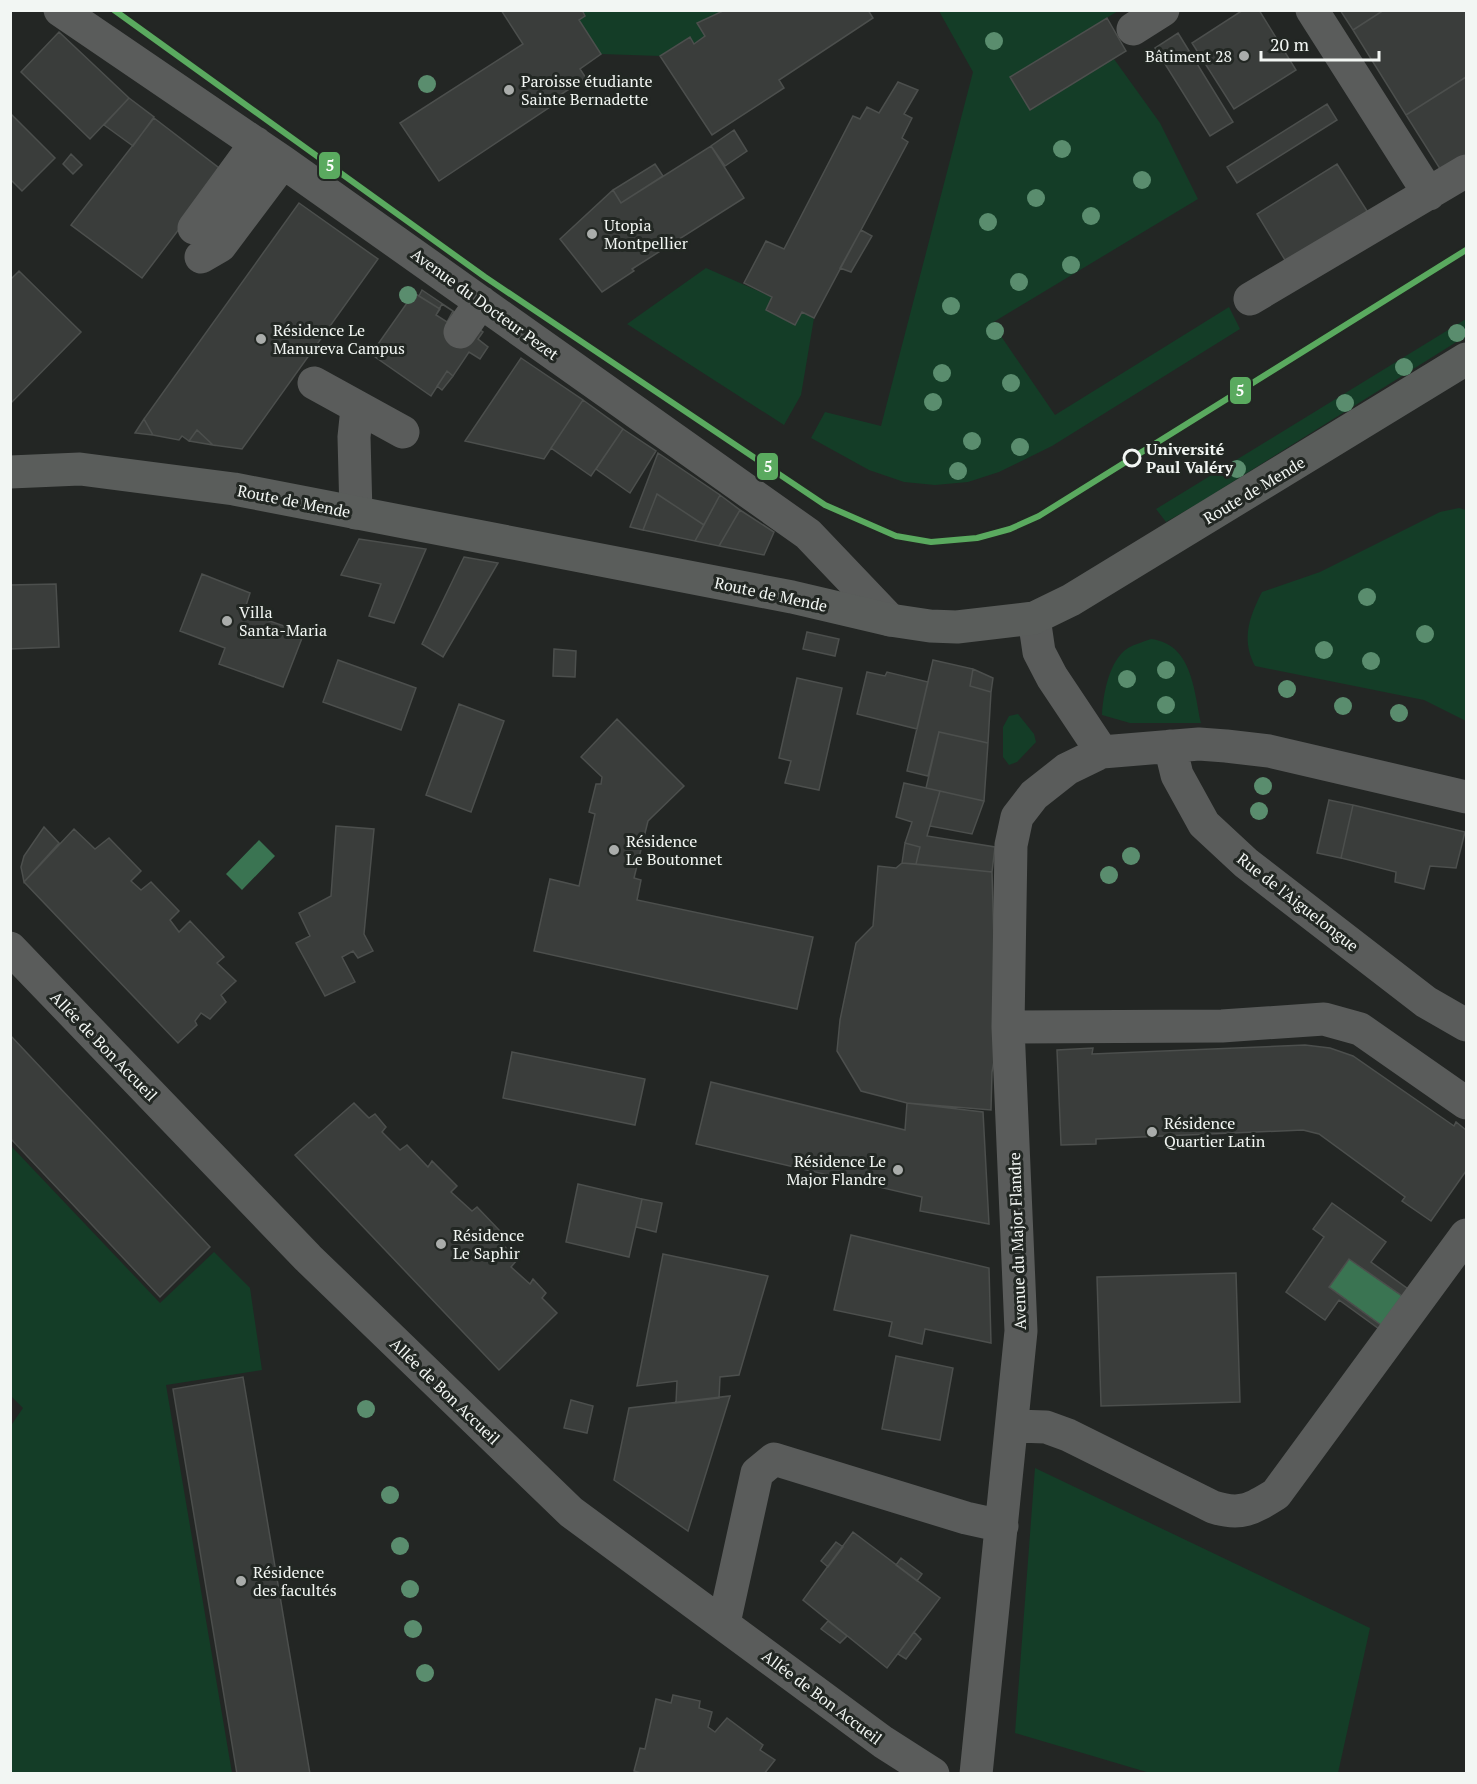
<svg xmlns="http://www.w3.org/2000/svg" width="1477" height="1784" font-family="'PT Serif',serif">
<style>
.green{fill:#143d27}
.water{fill:#3a7452}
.building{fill:#3a3d3b;stroke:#4c4f4d;stroke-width:1.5;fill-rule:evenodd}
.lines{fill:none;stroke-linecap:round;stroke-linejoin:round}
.minor{stroke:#5a5c5b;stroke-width:33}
.major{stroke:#5a5d5b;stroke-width:33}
.tram-1-casing{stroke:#222723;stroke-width:10}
.tram-1{stroke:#5aaa5f;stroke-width:6}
.tree{fill:#5a8d6e}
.poi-dot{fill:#aaadab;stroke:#222723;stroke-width:2}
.stop-dot{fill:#222723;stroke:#f2f6f3;stroke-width:3}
.labels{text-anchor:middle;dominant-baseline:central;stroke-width:6;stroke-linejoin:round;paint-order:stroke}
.poi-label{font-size:16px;fill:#f2f6f3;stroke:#222723;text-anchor:start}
.street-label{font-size:16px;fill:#f2f6f3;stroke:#222723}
.stop-label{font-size:16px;font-weight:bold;fill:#f2f6f3;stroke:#222723;text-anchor:start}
.line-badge{stroke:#222723;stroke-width:2}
.badge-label{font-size:16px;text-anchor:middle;font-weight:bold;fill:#fff}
</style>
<rect width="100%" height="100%" fill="#232624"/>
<path class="green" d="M582,11H725L705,36L694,44L689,37L660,56L601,54L579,20L585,16Z
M939,11H1118L1010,77L1030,110L1114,59L1160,123L1198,199L992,323L1055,415L1229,307L1240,329L1052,446L999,472L968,482L935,485L904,482L869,470L811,438L825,412L881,426L973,72Z
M706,268L772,297L767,310L795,324L802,312L814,318L801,395L784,425L627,324Z
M1466,319V336L1199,503L1166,522L1156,509Z
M1459,508L1466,510V721L1424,700L1255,666C1241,640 1249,617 1262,592L1320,572L1440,512Z
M1151,639C1192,644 1194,690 1201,723H1130L1102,715C1103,695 1109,660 1128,648C1135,644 1143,642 1151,639Z
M1018,714L1034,734L1036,742L1017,762L1009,765L1003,757V727L1009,716Z
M11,1146L160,1303L214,1252L250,1288L262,1370L166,1385L232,1773H11L10,1427L23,1408L10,1395Z
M1035,1468L1370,1628L1338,1773H1150L1015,1733Z"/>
<path class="water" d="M259,840L275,856L242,890L226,874Z
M1349,1259L1402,1296L1381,1325L1329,1287Z"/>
<path class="building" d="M501,10H582L585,16L579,20L601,54L580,69L586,78L548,103L550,107L439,181L400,123L523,44Z
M725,10H868L873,18L779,80L784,88L712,135L660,56L690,37L694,44L705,36L697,23Z
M1243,10H1259L1296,70L1234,109L1192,43Z
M1340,10H1384L1353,30Z
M1384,10H1466V77L1406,115L1353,30Z
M1107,18L1126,51L1030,110L1010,77Z
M59,32L129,98L90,139L21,72Z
M1178,33L1233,122L1210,136L1155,48Z
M1466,77V157L1442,172L1406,115Z
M898,82L918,90L904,114L912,118L902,138L908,142L814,318L802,312L795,325L766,310L772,297L744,283L766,241L784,249L853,116L860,119L867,107L879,113Z
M129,98L154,117L133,146L104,125Z
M1327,104L1337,120L1237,183L1227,167Z
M10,113L55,158L22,191L10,179Z
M154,118L223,171L142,278L71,225Z
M734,130L747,151L725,166L711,146Z
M711,146L744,198L632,269L634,271L602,292L560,239L613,190L621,203Z
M71,154L82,165L73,174L63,164Z
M655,164L663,176L621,203L613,190Z
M1337,164L1369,214L1288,265L1257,214Z
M299,203L378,259L242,449L213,445L197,430L189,441L182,436L179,440L153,435L144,419Z
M861,230L872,236L851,272L840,268Z
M19,271L81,332L10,404V280Z
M422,290L453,311L447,322L436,315L440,309L419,296Z
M414,293L440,309L436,315L447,322L453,311L483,332L478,339L488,347L480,359L469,352L453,376L447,371L431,396L371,354Z
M442,304L453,311L447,322L436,315Z
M521,358L583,400L544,459L465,441Z
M447,371L453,376L442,390L437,386Z
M583,400L623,429L591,476L551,448Z
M144,419L153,435L135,433Z
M623,429L656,451L630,493L596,469Z
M197,430L213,445L189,441Z
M658,453L720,495L704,525L657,494L643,530L630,527Z
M657,494L704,525L695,541L643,530Z
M720,495L740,510L719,546L695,541Z
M740,510L774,532L764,555L719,546Z
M359,539L426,549L394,623L369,616L381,584L341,575Z
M464,557L498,563L443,657L422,644Z
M202,574L250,593L244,612L304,633L283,687L219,664L225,648L180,631Z
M56,584L59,647L10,649V585Z
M807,632L839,639L835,656L803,649Z
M554,649L576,651L575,677L553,676Z
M338,660L416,688L401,730L323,702Z
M933,660L973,669L970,686L991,692L988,743L939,732L928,776L907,771Z
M973,669L993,678L991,692L970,686Z
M867,672L885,676L887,672L928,682L917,729L857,714Z
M797,678L842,688L819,790L785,783L791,761L779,758Z
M459,704L504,721L471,812L426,795Z
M617,719L684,786L648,821L634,878L641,880L637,900L813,937L797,1009L534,951L550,879L579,886L595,814L589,812L596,784H601L602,777L581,757Z
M939,732L988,743L984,801L926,788Z
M904,783L940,791L927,836L995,847L992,872L916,864L920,847L905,843L912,822L896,817Z
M940,791L984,801L972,834L930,826Z
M1329,800L1353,805L1341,858L1317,853Z
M1353,805L1465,832L1456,868L1430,866L1424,889L1395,882L1396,872L1341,858Z
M336,826L374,829L364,934L373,951L358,958L353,951L342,957L355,982L325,996L296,943L310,936L299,913L331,896Z
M44,827L59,843L24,882L21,867L24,856Z
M74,829L95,849L109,838L141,871L131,881L141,890L151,882L179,911L170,920L179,932L190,921L224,957L217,963L236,981L221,995L226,1002L210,1019L201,1013L195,1021L197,1025L178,1043L24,882Z
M905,843L920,847L916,864L902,863Z
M902,863L992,872L997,1045L992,1072L991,1110L907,1103L861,1091L837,1051L840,1020L856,943L873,926L878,866L896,868Z
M10,1035L210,1247L160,1297L10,1138Z
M1305,1045L1330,1048L1353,1056L1454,1126L1456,1122L1466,1130V1171L1431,1221L1402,1201L1405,1197L1319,1134L1303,1130L1096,1139V1144L1061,1145L1057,1050L1093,1048L1092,1054Z
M512,1052L645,1079L635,1125L503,1098Z
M711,1082L905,1130L907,1103L983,1112L989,1224L920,1211L922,1197L696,1144Z
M354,1103L369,1118L375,1114L386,1127L382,1132L400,1150L407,1145L428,1167L432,1161L457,1186L451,1192L472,1211L477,1207L501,1232L495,1236L517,1260L511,1267L530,1284L533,1279L546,1293L542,1298L557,1313L499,1370L295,1155Z
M578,1184L642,1199L629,1257L566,1242Z
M642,1199L662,1203L656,1232L636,1227Z
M1332,1203L1386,1242L1371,1262L1415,1294L1386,1334L1339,1300L1325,1320L1286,1292L1324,1237L1313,1229ZM1349,1259L1402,1296L1381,1325L1329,1287Z
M851,1235L989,1268L991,1343L925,1329L922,1344L889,1336L892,1322L834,1310Z
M663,1254L768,1276L739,1375L720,1377L719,1398L676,1403L677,1381L637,1386Z
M1236,1273L1240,1402L1101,1406L1097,1277Z
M896,1356L953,1368L940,1440L882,1429Z
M243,1377L310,1774H237L173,1389Z
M730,1396L688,1531L614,1480L629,1408Z
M571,1400L593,1406L587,1433L564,1428Z
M853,1532L940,1598L887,1668L803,1600Z
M836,1542L843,1547L828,1567L821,1561Z
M901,1558L922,1574L917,1581L896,1565Z
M828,1621L847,1636L840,1643L821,1629Z
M914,1632L921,1639L906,1659L898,1654Z
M673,1695L700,1701L699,1708L712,1712L708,1727L715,1732L727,1718L763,1745L760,1750L775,1760L764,1774H645L634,1771L640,1748L645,1749L656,1699L671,1703Z"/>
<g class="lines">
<path class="minor" d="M60,10L283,162L808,534L890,620
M1312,10L1429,194
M1133,29L1163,10
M194,228L256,143
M201,257L220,246L283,162
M1250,299L1466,171
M460,332L481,302
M314,383L403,432
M356,513L354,437L357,408
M1034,618L1039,652L1052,677L1102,752
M1170,746L1177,775L1204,824L1246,863L1426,1002L1466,1025
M10,948L308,1258L571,1512L883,1742L933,1774
M1008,1027L1222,1026L1324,1019L1360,1029L1466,1103
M1012,1426L1046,1427L1068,1435L1213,1507C1241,1516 1252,1509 1276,1494L1466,1235
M724,1623L757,1473L774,1459L966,1518L1002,1526
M976,1774L1021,1331L1008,1027L1011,845L1017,817L1034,795L1067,769L1102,752L1199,744L1226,746L1269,751L1466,797"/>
<path class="major" d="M10,472L80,469L234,489L792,597L890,620L930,626L957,627L1034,618L1071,600L1466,359"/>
<g class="tram-1-casing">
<path id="tram-1" d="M114,10L485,277L825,505L896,536L931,542L977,538L1010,529L1039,516L1466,250"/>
</g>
<use href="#tram-1" class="tram-1"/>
</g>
<g class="tree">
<circle cx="994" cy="41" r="9"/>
<circle cx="427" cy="84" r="9"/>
<circle cx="1062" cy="149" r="9"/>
<circle cx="1142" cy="180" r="9"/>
<circle cx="1036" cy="198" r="9"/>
<circle cx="1091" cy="216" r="9"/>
<circle cx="988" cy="222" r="9"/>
<circle cx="1071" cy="265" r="9"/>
<circle cx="1019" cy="282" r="9"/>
<circle cx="408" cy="295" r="9"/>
<circle cx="951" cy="306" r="9"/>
<circle cx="995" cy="331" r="9"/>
<circle cx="1457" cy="333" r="9"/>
<circle cx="1404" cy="367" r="9"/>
<circle cx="942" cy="373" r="9"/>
<circle cx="1011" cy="383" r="9"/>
<circle cx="933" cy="402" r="9"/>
<circle cx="1345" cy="403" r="9"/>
<circle cx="972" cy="441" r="9"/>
<circle cx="1020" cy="447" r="9"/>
<circle cx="1237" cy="469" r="9"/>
<circle cx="958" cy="471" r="9"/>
<circle cx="1367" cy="597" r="9"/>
<circle cx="1425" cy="634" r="9"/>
<circle cx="1324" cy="650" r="9"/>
<circle cx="1371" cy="661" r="9"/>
<circle cx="1166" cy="670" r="9"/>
<circle cx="1127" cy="679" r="9"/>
<circle cx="1287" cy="689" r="9"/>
<circle cx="1166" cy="705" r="9"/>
<circle cx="1343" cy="706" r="9"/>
<circle cx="1399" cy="713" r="9"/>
<circle cx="1263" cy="786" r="9"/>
<circle cx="1259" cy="811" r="9"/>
<circle cx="1131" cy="856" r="9"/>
<circle cx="1109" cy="875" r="9"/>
<circle cx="366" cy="1409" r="9"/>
<circle cx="390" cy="1495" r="9"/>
<circle cx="400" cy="1546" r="9"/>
<circle cx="410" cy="1589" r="9"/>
<circle cx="413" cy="1629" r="9"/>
<circle cx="425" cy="1673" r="9"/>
</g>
<g class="poi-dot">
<circle cx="1244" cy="56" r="6"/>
<circle cx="509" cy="90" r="6"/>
<circle cx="592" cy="234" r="6"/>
<circle cx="261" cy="339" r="6"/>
<circle cx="227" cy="621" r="6"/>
<circle cx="614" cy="850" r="6"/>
<circle cx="1152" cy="1132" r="6"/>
<circle cx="898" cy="1170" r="6"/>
<circle cx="441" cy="1244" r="6"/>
<circle cx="241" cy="1581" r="6"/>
</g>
<circle class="stop-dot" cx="1132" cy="458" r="8"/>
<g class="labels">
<g class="poi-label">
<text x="1232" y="56" text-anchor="end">Bâtiment 28</text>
<text x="521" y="81">Paroisse étudiante<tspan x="521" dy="18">Sainte Bernadette</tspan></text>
<text x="604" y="225">Utopia<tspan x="604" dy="18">Montpellier</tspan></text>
<text x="273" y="330">Résidence Le<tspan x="273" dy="18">Manureva Campus</tspan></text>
<text x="239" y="612">Villa<tspan x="239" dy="18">Santa-Maria</tspan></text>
<text x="626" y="841">Résidence<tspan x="626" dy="18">Le Boutonnet</tspan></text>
<text x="1164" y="1123">Résidence<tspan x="1164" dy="18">Quartier Latin</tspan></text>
<text x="886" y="1161" text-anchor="end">Résidence Le<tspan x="886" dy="18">Major Flandre</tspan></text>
<text x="453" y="1235">Résidence<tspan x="453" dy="18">Le Saphir</tspan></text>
<text x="253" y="1572">Résidence<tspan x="253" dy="18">des facultés</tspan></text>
</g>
<g class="street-label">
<text transform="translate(485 304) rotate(36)">Avenue du Docteur Pezet</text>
<text transform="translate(1254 490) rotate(-31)">Route de Mende</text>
<text transform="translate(294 501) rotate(11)">Route de Mende</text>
<text transform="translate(771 594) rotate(12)">Route de Mende</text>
<text transform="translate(1298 902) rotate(38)">Rue de l'Aiguelongue</text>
<text transform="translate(104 1046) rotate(46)">Allée de Bon Accueil</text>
<text transform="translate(1017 1241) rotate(-92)">Avenue du Major Flandre</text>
<text transform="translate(445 1391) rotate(44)">Allée de Bon Accueil</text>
<text transform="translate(822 1697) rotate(37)">Allée de Bon Accueil</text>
</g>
<g class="stop-label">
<text x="1146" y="449">Université<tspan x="1146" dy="18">Paul Valéry</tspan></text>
</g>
</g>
<g class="line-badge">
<rect x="318" y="151" width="23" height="29" rx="6" fill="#5aaa5f"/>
<rect x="1229" y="376" width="23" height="29" rx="6" fill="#5aaa5f"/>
<rect x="756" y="452" width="23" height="29" rx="6" fill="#5aaa5f"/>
</g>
<g class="badge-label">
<text x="330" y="171">5</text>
<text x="1240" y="396">5</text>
<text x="768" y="472">5</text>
</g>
<rect width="1477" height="1784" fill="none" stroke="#f2f6f3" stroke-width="24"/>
<path d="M1261 51v9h118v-9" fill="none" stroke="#f2f6f3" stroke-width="3"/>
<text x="1270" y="51" font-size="18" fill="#f2f6f3" stroke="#222723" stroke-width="4.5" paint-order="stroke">20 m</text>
</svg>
